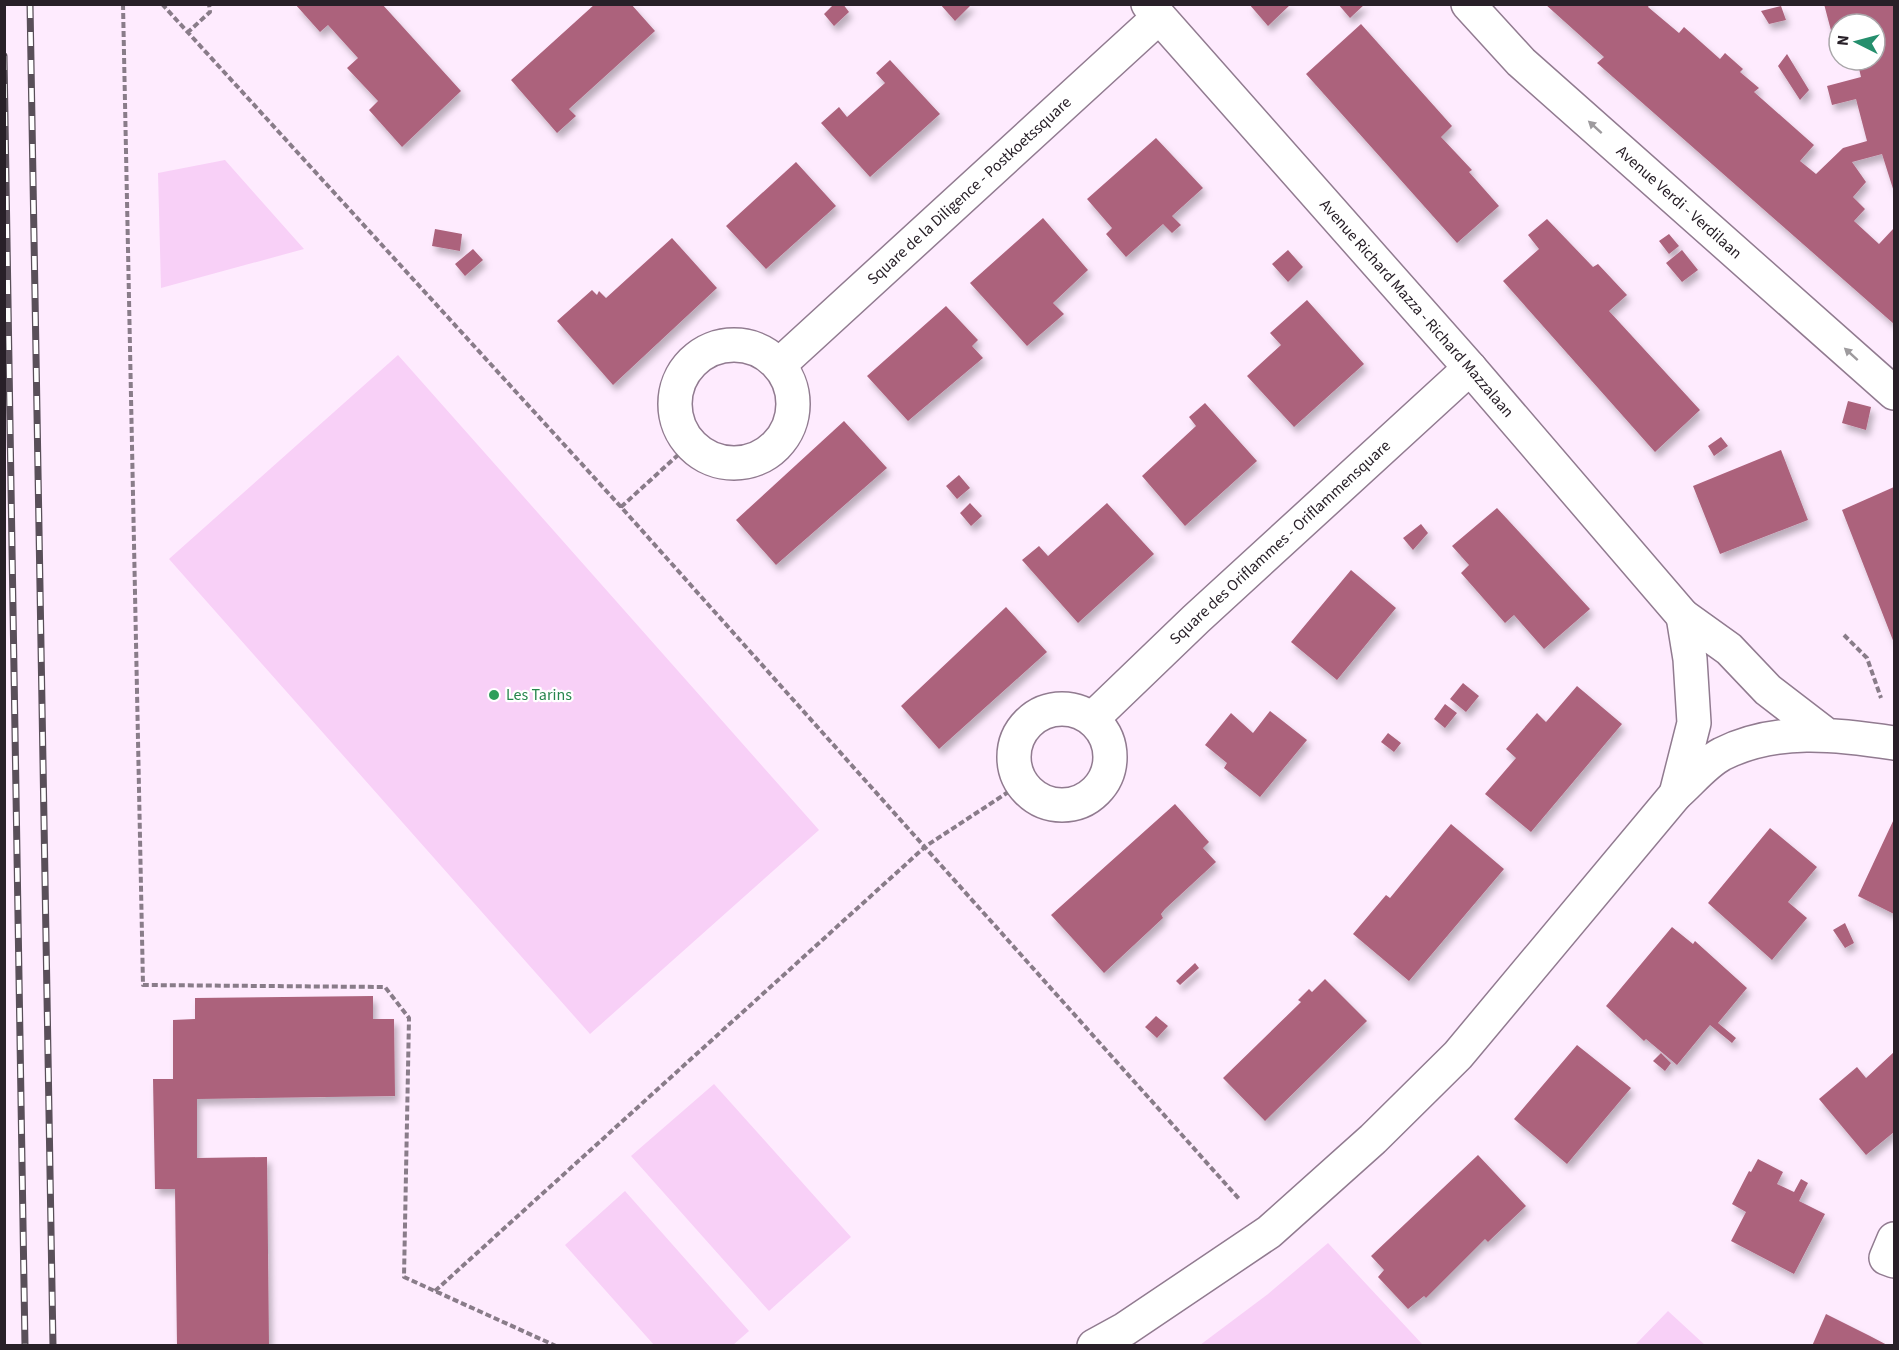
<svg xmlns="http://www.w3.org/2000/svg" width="1899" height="1350" font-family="'Source Sans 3',sans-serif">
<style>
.green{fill:#f8d0f7}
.building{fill:#ac627c;filter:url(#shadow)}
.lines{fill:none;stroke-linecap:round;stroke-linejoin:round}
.minor-casing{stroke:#917b90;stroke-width:36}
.path{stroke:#897c89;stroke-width:4;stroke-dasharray:6 3;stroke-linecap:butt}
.minor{stroke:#fff;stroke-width:33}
.rail-casing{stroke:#594f59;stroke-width:7}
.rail{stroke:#fff;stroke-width:4.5;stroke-dasharray:14;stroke-linecap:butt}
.oneway{fill:#9e9b9e}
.leisure-dot{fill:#2e9e5b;stroke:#fff;stroke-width:2}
.labels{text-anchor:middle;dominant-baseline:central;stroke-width:4.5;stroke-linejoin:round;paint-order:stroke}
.street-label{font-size:16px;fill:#282028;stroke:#fff}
.leisure-label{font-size:16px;fill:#27864d;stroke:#fff;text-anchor:start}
</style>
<defs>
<filter id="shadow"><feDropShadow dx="3.5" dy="6" stdDeviation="3" flood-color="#0004"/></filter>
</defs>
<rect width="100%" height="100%" fill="#feebfe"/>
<path class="green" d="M225,160L304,249L161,288L158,173Z
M398,355L819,830L590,1034L169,559Z
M714,1084L851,1237L769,1311L631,1156Z
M625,1191L749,1331L733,1345H654L565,1245Z
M1328,1243L1423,1345H1200L1268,1294Z
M1668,1311L1705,1345H1635Z"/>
<path class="building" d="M295,4H382L461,91L402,147L369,110L378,101L347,68L358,58L328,25L320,32Z
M595,4H631L655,31L569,109L576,116L557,133L511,80Z
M834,4H843L849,12L834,26L824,14Z
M940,4H972L955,21Z
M1249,4H1291L1268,26Z
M1338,4H1365L1350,18Z
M1545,4H1650L1648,7L1679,33L1684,27L1720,59L1725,53L1743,69L1740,72L1759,88L1754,92L1814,145L1800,161L1816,174L1843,148L1867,141L1856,99L1832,105L1827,86L1861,77L1857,60H1875V24H1839V37L1833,38L1824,4H1894V192L1882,154L1852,162L1866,182L1853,197L1865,209L1854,221L1879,244L1894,228V324L1597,63L1604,57Z
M1781,6L1786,20L1769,24L1761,11Z
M1361,24L1452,126L1441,137L1472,170L1469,172L1499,206L1457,243L1306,74Z
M1787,54L1809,90L1800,100L1778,66Z
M890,60L940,114L870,177L821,123L839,107L847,117L885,83L876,73Z
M1156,138L1203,188L1172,216L1181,225L1172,233L1163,224L1126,257L1106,234L1112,228L1087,199Z
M796,162L836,206L766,269L726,226Z
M1043,218L1088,270L1053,303L1064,314L1027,346L970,283Z
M1547,219L1593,267L1598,264L1627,295L1609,311L1700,410L1655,452L1503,281L1539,249L1528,235Z
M435,229L462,234L460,251L432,246Z
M1669,234L1679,246L1669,254L1659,241Z
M672,238L717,288L613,385L557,321L592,290L597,295L599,291L606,298Z
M473,249L483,260L465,276L455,264Z
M1288,250L1303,267L1288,282L1272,264Z
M1682,250L1698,270L1682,282L1666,263Z
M1307,300L1364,364L1294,427L1247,376L1281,345L1270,333Z
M946,306L978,340L972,346L983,358L908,421L867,376Z
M1848,401L1871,407L1866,430L1842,423Z
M1205,403L1257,461L1185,526L1142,476L1196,426L1189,417Z
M844,421L887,468L776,565L736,520Z
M1721,437L1728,446L1714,456L1708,446Z
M1781,450L1808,520L1720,554L1693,486Z
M959,475L970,488L957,499L946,486Z
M1894,487V643L1842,510Z
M970,503L982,516L971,526L960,513Z
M1107,503L1154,554L1078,623L1022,560L1039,546L1048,556Z
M1497,508L1590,609L1544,649L1514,615L1505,623L1461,573L1469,565L1452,546Z
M1421,524L1428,533L1413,550L1403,538Z
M1351,570L1396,608L1337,680L1291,642Z
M1006,607L1047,652L939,749L901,706Z
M1463,683L1479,696L1466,712L1450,699Z
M1577,686L1622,724L1531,832L1485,794L1516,758L1506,749L1537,713L1546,722Z
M1445,704L1457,713L1445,728L1434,719Z
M1270,711L1307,740L1260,797L1224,768L1227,763L1205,745L1231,713L1253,733Z
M1388,733L1401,743L1394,752L1381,742Z
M1175,804L1209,842L1203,848L1216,862L1165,909L1161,914L1163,918L1104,973L1051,915Z
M1894,819V914L1858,896Z
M1451,824L1504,869L1409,981L1353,934L1386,895L1390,898Z
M1770,828L1817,867L1788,902L1807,918L1772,960L1708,903Z
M1845,923L1854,943L1845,948L1833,930Z
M1672,927L1693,944L1695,941L1747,988L1718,1023L1736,1038L1732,1043L1710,1025L1677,1065L1646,1039L1644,1041L1606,1006Z
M1195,963L1199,968L1180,985L1176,981Z
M1325,979L1367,1021L1265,1121L1223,1078L1301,1002L1298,1000L1309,989L1312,992Z
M373,996V1019H394L395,1096L197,1099V1158L267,1157L269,1346H177L175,1189H155L153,1079H173V1020L195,1019V998Z
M1156,1016L1168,1026L1157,1038L1145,1027Z
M1577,1045L1631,1088L1567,1164L1514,1119Z
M1894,1052V1132L1866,1155L1819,1099L1857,1067L1866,1078Z
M1661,1053L1671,1063L1665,1071L1653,1061Z
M1478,1155L1526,1206L1488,1242L1485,1239L1426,1298L1424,1296L1408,1309L1378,1277L1384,1270L1371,1256Z
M1758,1159L1783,1172L1777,1184L1794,1192L1801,1179L1808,1183L1799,1201L1825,1214L1794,1274L1731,1241L1746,1212L1732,1204L1749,1171L1751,1172Z
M1826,1314L1870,1336L1889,1346H1812Z"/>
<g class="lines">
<g class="minor-casing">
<g id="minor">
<path id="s1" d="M1148,4L1470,368L1683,616"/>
<path id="s2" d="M1468,4L1521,62L1894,393"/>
<circle cx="734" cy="404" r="59"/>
<path id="s3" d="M779,365L1159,17"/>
<circle cx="1062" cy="757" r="48"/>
<path id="s4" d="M1092,719L1196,619L1470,368"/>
<path d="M1824,733L1768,690L1729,649L1683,616L1690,659L1694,723L1676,794C1690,782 1705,763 1722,754C1776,727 1836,734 1894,743"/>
<path d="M1894,1239L1886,1258L1894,1261"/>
<path d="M1094,1346L1125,1329L1269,1232L1373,1139L1458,1055L1676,794"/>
</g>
</g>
<path class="path" d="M123,4L143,985L385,987L409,1018L404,1277L556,1346
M162,4L621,507L1240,1200
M187,33L210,12L209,4
M621,507L690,444
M1844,635L1867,658L1881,698
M435,1291L926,846L1022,783"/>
<use href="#minor" class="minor"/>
<g class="rail-casing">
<path id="rail" d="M30,4L53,1346
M4,56L25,1346"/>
</g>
<use href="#rail" class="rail"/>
</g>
<defs><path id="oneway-solid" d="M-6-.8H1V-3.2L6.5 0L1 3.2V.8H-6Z" transform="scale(1.5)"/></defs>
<g class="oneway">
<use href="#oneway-solid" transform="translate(1595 127) rotate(-138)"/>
<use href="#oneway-solid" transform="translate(1851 354) rotate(-138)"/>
</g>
<circle class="leisure-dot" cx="494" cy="695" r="6"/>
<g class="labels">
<g class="street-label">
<text stroke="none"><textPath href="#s3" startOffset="258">Square de la Diligence - Postkoetssquare</textPath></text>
<text stroke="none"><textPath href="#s2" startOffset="290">Avenue Verdi - Verdilaan</textPath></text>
<text stroke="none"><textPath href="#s1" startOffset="406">Avenue Richard Mazza - Richard Mazzalaan</textPath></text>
<text stroke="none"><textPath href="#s4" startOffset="258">Square des Oriflammes - Oriflammensquare</textPath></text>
</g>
<g class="leisure-label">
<text x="506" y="695">Les Tarins</text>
</g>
</g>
<rect width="1899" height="1350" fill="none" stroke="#282028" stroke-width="12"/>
<g transform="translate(1857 42) rotate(276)"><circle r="28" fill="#ffffff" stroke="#a9a6a9" stroke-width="1.5"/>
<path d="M0-4.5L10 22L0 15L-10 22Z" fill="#258f6d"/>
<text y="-9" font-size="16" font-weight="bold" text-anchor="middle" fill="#282028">N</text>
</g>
</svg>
